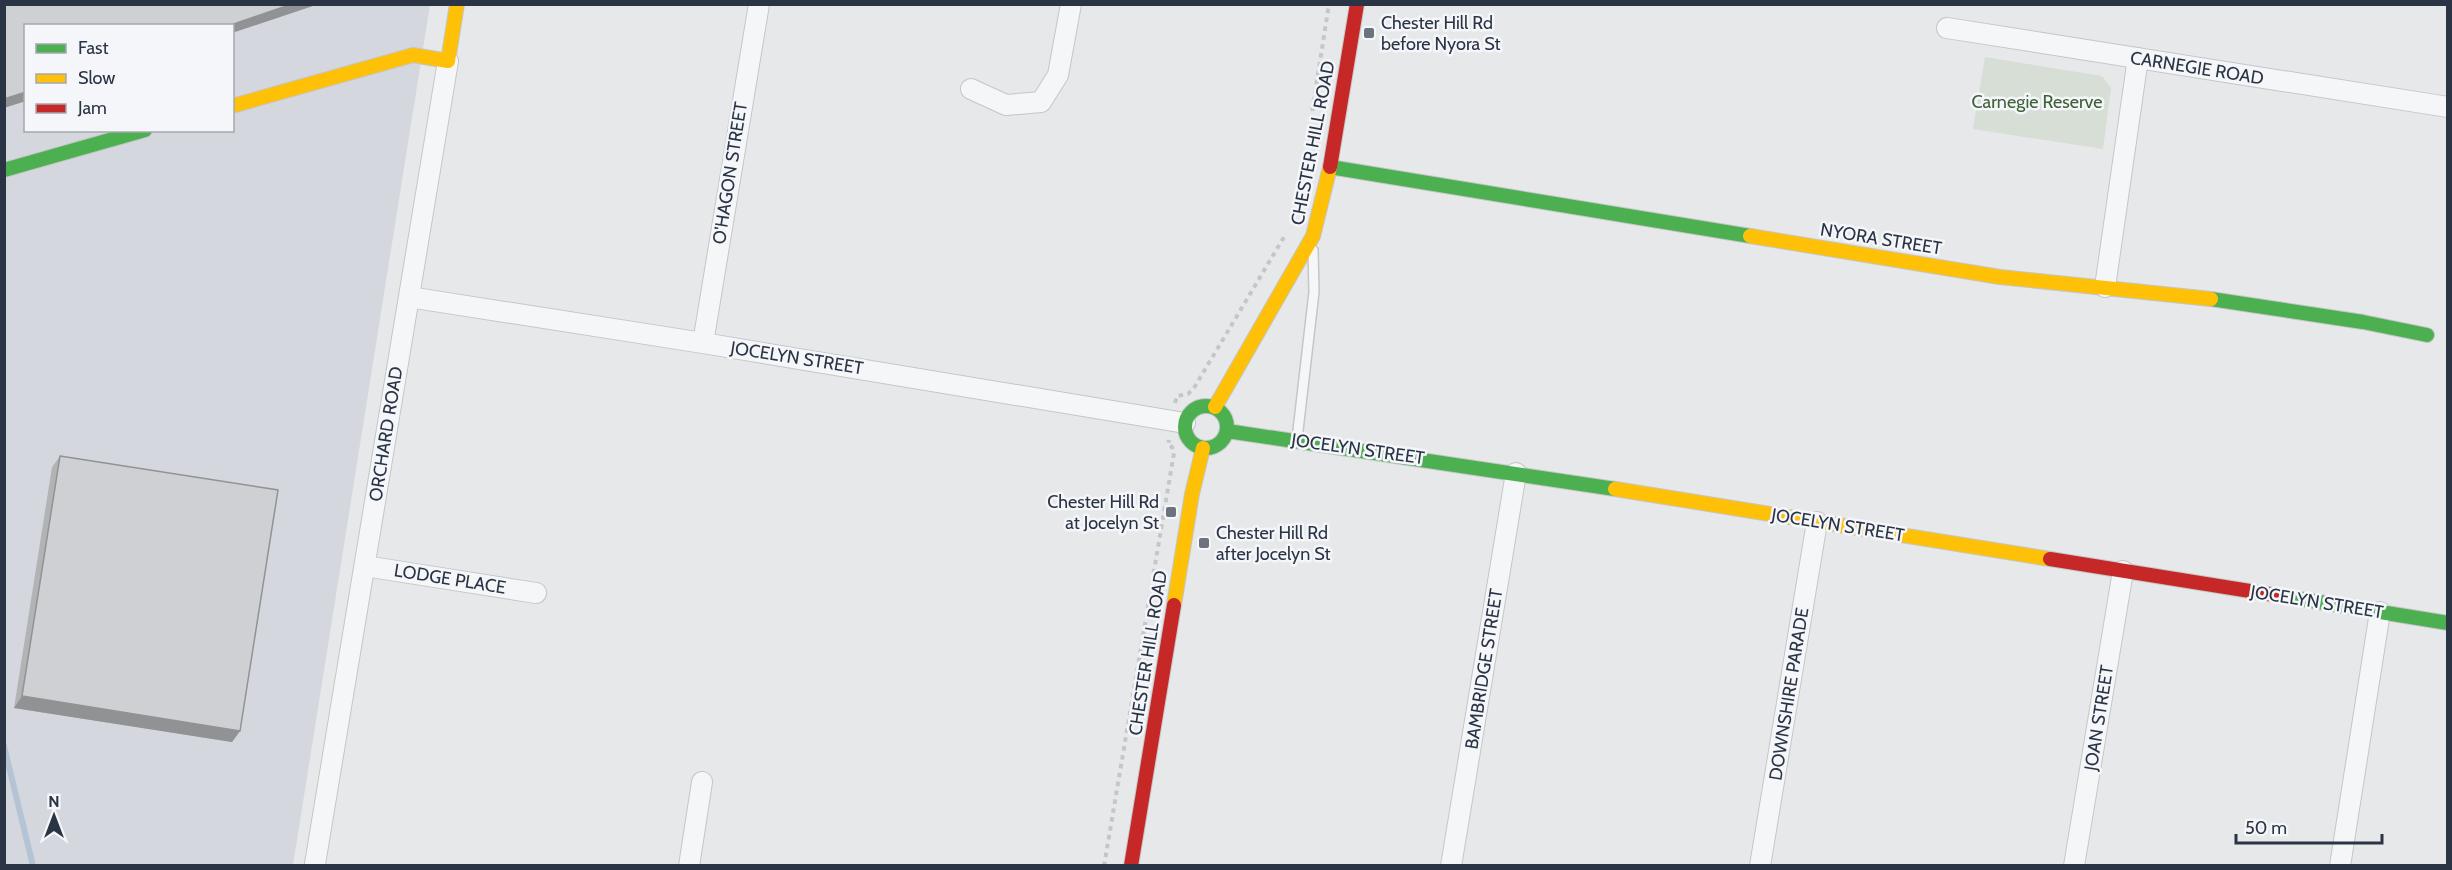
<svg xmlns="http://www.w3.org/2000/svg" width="2452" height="870" font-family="Cabin,sans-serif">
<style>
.built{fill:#d4d7dd;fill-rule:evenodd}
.green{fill:#d6ded6}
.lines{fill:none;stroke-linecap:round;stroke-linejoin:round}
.stream{stroke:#b4c4d5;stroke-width:6}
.lane-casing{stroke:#c4c6c8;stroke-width:12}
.street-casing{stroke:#c4c6c8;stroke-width:22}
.fast-casing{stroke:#c4c6c8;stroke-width:16}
.slow-casing{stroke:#c4c6c8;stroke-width:16}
.jam-casing{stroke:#c4c6c8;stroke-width:16}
.path{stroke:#c5c6ca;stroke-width:4;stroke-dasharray:4.5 4.5;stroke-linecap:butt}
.lane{stroke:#f5f6f7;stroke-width:9}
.street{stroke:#f5f6f7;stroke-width:20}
.fast{stroke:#4caf50;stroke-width:14}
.slow{stroke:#ffc107;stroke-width:14}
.jam{stroke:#c62828;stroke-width:14}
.wall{fill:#b1b3b5}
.shaded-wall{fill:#909294}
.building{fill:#ced0d3;stroke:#909294;stroke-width:1.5}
.poi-dot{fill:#6c737f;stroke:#f4f6f9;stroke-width:2}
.labels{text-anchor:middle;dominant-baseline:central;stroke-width:5;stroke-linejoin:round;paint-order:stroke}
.poi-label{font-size:18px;fill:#2b3445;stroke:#f4f6f9;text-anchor:start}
.street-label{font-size:18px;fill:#2b3445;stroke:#f4f6f9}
.park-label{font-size:18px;fill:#3f6138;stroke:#f4f6f9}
</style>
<rect width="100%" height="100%" fill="#e6e8ea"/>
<path class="built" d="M5,5H430L293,865L5,866ZM26,26H232V130H26Z"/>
<path class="green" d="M1985,57L2102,76L2111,88L2103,149L1973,129Z"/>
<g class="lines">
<path class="stream" d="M4,746L33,866"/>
<g class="lane-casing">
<path id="lane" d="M1297,439L1314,292L1313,250"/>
</g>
<g class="street-casing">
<path id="street" d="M1947,28L2448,107
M971,89L1006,105L1041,102L1058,75L1071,4
M2105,287L2138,58
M409,297L703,343L1185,423
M703,343L759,4
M365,566L536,593
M315,864L448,61
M689,866L702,782
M1451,866L1516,473
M1760,866L1817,522
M2074,866L2123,571
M2340,866L2380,612"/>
</g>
<g class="fast-casing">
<path id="fast" d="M1330,167L1750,236
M4,170L145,130
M2211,299L2363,322L2427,335
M1185 427a21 21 0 1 1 42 0a21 21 0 1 1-42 0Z
M1227,431L1615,489
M2288,597L2448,623"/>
</g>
<g class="slow-casing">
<path id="slow" d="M232,106L413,55L448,61L457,4
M1750,236L2000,277L2211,299
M1215,407L1313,236L1330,167
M1615,489L2050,559
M1174,605L1192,494L1203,448"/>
</g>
<g class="jam-casing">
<path id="jam" d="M1330,167L1357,4
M2050,559L2288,597
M1131,866L1174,605"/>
</g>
<path class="path" d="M1301,182L1329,4
M1175,403L1177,396L1188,394L1194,388L1284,237
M1104,866L1174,453L1172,447L1168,445L1169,440"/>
<use href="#lane" class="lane"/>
<use href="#street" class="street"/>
<use href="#fast" class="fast"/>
<use href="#slow" class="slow"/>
<use href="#jam" class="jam"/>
</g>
<path class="wall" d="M60,456L240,731L232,742L14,708L52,467Z"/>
<path class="shaded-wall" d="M292,4H319L232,33V26H228Z
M26,92V101L4,108V99Z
M22,696L240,731L232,742L14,708Z"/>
<path class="building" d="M4,4H292L228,26H26V92L4,99Z
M60,456L278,490L240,731L22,696Z"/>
<g class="poi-dot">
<rect x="1363" y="27" width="12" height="12" rx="3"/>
<rect x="1165" y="506" width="12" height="12" rx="3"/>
<rect x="1198" y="537" width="12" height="12" rx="3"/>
</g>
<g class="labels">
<g class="poi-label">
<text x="1381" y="23">Chester Hill Rd<tspan x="1381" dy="21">before Nyora St</tspan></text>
<text x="1159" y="502" text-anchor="end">Chester Hill Rd<tspan x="1159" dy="21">at Jocelyn St</tspan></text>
<text x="1216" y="533">Chester Hill Rd<tspan x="1216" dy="21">after Jocelyn St</tspan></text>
</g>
<g class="street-label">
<text transform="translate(2197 68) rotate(9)">CARNEGIE ROAD</text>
<text transform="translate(1313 143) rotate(-79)">CHESTER HILL ROAD</text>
<text transform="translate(730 173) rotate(-81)">O'HAGON STREET</text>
<text transform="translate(1881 239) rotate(9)">NYORA STREET</text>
<text transform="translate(797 358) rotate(9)">JOCELYN STREET</text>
<text transform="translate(386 434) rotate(-81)">ORCHARD ROAD</text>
<text transform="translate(1358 449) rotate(8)">JOCELYN STREET</text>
<text transform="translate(1838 525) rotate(9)">JOCELYN STREET</text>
<text transform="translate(450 579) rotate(9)">LODGE PLACE</text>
<text transform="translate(2317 602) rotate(9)">JOCELYN STREET</text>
<text transform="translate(1148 653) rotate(-81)">CHESTER HILL ROAD</text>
<text transform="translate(1484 669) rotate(-81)">BAMBRIDGE STREET</text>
<text transform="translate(1789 694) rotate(-81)">DOWNSHIRE PARADE</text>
<text transform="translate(2099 718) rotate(-81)">JOAN STREET</text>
</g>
<g class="park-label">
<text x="2037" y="102">Carnegie Reserve</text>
</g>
</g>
<rect width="2452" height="870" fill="none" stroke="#2b3445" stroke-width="12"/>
<rect x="24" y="24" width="210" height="108" fill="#f4f6f9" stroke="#a4a8b1" stroke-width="1.5"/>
<rect x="36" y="44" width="30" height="9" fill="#4caf50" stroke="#a4a8b1" stroke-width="1.5"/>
<text x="78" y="54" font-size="18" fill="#2b3445">Fast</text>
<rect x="36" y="74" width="30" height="9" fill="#ffc107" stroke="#a4a8b1" stroke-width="1.5"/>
<text x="78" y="84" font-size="18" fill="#2b3445">Slow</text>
<rect x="36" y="104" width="30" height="9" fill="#c62828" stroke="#a4a8b1" stroke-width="1.5"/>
<text x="78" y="114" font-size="18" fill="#2b3445">Jam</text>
<g transform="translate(54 816)" stroke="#f4f6f9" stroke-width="4.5" paint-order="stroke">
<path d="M0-4.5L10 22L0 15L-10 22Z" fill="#2b3445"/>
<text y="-9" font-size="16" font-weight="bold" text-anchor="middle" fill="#2b3445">N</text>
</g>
<path d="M2236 834v9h146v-9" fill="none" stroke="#2b3445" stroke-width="3"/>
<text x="2245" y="834" font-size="18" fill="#2b3445" stroke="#f4f6f9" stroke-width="4.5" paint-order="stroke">50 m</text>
</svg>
